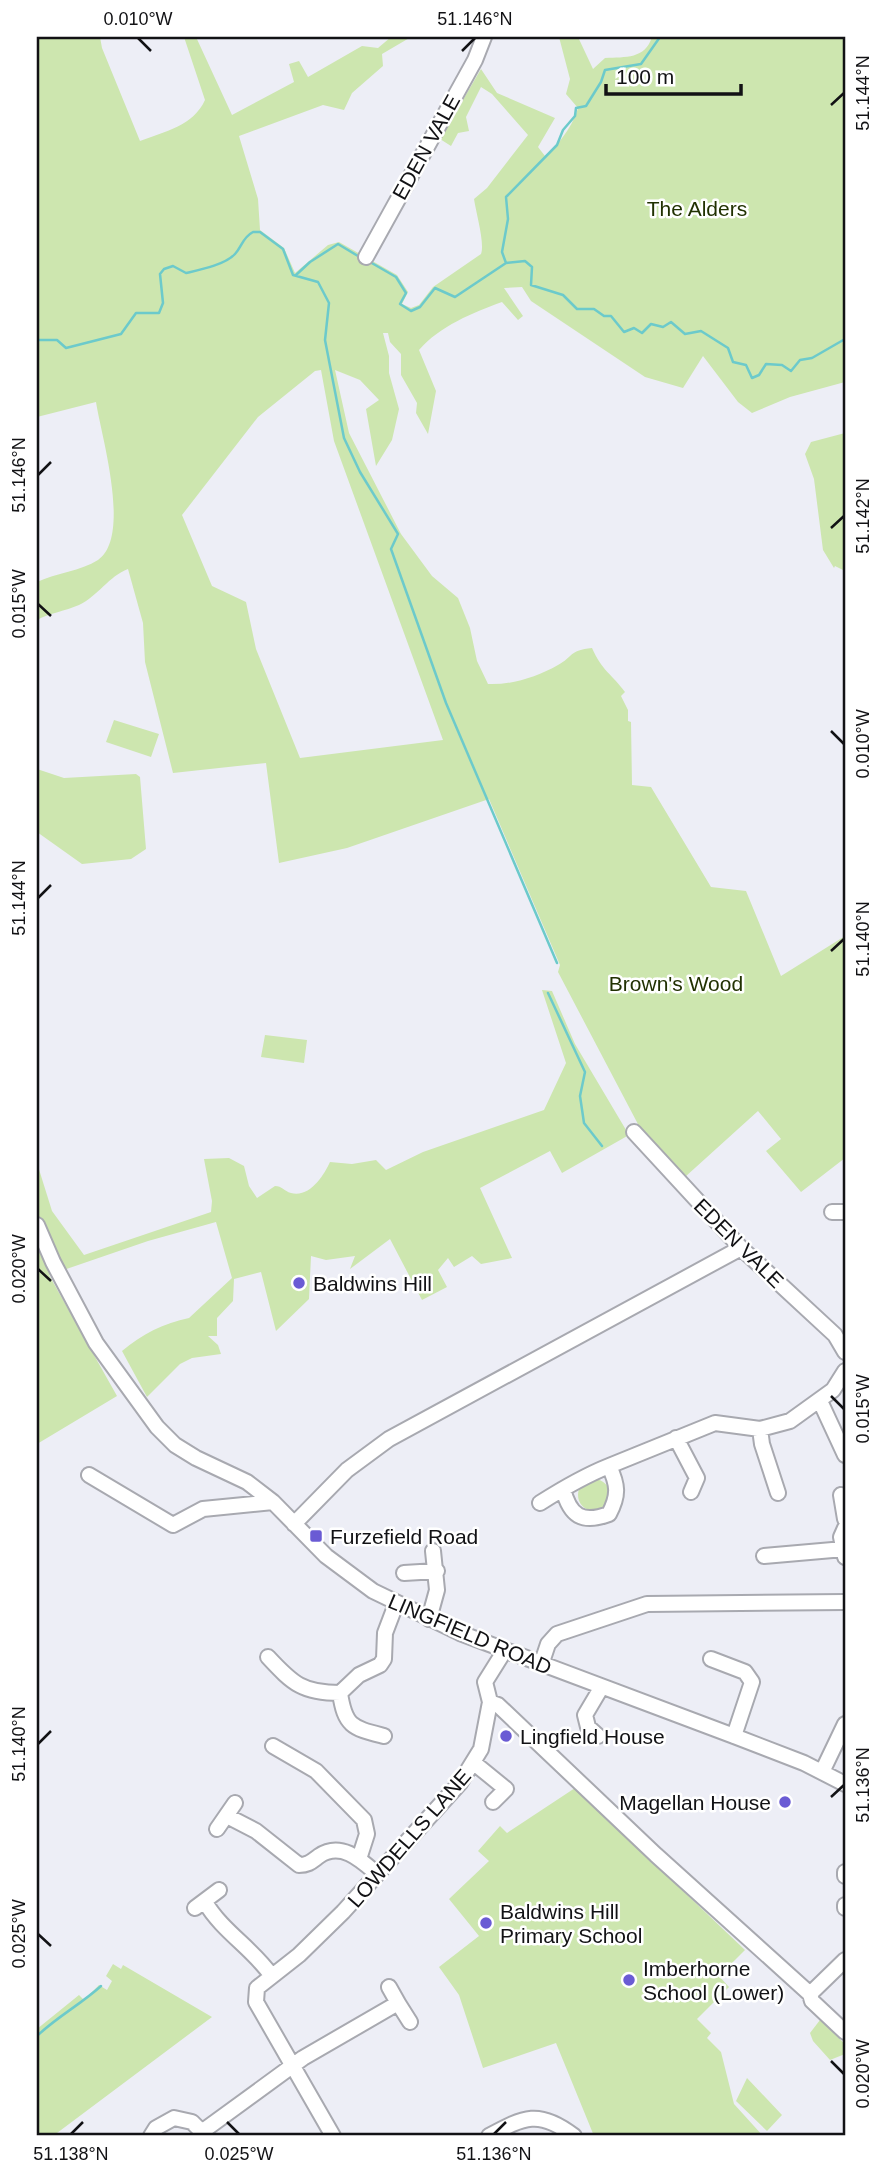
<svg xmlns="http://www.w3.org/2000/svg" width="882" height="2173" font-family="Helvetica,sans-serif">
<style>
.green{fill:#cde6af;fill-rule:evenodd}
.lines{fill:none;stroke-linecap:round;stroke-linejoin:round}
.stream{stroke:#6ccacb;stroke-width:2.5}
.minor-casing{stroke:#a8a9b0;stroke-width:18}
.minor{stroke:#fff;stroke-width:14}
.ticks{fill:none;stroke:#121215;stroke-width:2.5}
.poi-dot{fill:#6a5bd4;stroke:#fff;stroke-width:2.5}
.labels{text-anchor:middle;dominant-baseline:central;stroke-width:5;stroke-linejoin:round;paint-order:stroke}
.street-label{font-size:21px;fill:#121215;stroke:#fff}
.park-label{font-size:21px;fill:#213102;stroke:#fff}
.poi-label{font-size:21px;fill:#121215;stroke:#fff;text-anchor:start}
.neatline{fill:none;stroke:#121215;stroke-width:2.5}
.ticks-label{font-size:18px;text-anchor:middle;fill:#121215}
</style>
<rect width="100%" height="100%" fill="#edeef6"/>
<path class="green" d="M37,37H100L102,48L140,141C166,131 193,126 205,100L184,37H196L232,115L294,82L289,64L299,61L308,77L362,46L378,48L391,37H411L382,54L383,66L352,93L344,110L323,105L239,136L258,199L260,230L284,248L295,273L328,245L339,242L397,275L408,292L402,304L411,308L419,305L433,287L481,254C485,243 476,213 474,199L487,188L528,135L492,94L481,87L466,117L469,131L458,133L451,146L440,139L481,69L497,93L555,118L538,147L545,156C558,146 574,124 578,108L566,94L570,79L559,37H578L593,69L605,58C626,57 645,59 652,37H845V382L790,397L752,413L738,402L703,356L683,388L645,377L531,301L522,287L504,288L523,316L518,320L502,302C472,313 440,326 419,350L436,391L428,434L416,413L417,403L401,375V354L390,342L388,333H383L389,356V373L399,409L392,440L376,466L366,409L379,400L360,380L335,370L349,433L401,534L432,576L458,598L470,628L477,661L488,684C512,685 537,677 558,665C573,657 569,650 592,648C602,671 612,674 625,692L621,696L628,710V721L631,722L632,785L651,787L711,887L746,891L781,976L845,936V1158L801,1192L766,1151L781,1139L758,1111L685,1177L640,1128L558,972L560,965L489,799L347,848L279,863L266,763L173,773L145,662L143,623L128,569C109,576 98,596 79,605C65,611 50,613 37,620V582C56,573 81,571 98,560C132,537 101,435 96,402L37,417ZM321,370L334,441L443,740L300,758L256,649L246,602L212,586L182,515L258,417L315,371Z
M845,433V571L835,566L834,568L823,550L814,479L805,454L811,442Z
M114,720L159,734L151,757L106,742Z
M37,769L64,778L136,774L140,777L146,849L131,859L82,864L37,832Z
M542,990L552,991L575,1044L629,1135L562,1173L550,1151L480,1188L512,1258L481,1264L472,1256L454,1267L448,1258L438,1270L447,1287L422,1300L390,1239L350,1269L355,1256L326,1260L311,1256L309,1299L276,1331L261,1272L234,1279L233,1301L217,1318V1336H208L218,1345L221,1354L192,1358L180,1364L147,1397L122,1351C142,1334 164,1323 189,1318L232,1278L216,1222L148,1241L49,1275L117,1396L37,1444V1163L52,1211L84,1255L211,1212L212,1201L204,1159L229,1158L244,1166L249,1186L257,1198L275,1186C282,1186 284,1191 291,1193C310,1198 324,1175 330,1162L352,1164L376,1160L386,1170L423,1152L544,1110L566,1063Z
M265,1035L307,1040L304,1063L261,1057Z
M578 1495a16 16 0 1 1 32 0a16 16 0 1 1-32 0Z
M575,1788L745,1950L719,1976L729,1987L697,2019L711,2033L707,2038L721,2052L734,2104L763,2136H594L556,2043L483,2068L459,1995L439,1967L479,1936L449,1899L489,1861L478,1851L500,1826L507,1833Z
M113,1964L121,1969L123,1965L212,2017L53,2136H37V2029L79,1995L84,2000L99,1985L107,1990L112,1981L106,1976Z
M820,2020L845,2044V2054L830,2060L813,2041L810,2033Z
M747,2078L782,2115L767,2131L736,2101Z"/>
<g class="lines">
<path class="stream" d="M694,37H701
M370,262L396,277L406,293L400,304L411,311L420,307L435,288L455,297L506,263L525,261L532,267L531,285L563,295L577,309H594L604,316H611L624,332L634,328L642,333L651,324L663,327L671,322L685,334L701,331L728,348L733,362L746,365L752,378L759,375L766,364L782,365L791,371L800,360L812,358L845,339
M506,263L502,252L508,219L506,197L557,145L563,130L575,116L576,108L586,106L601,82L605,70L641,64L660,37
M296,275L310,262L338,244L358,256
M37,340H57L66,348L121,334L136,313H159L163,303L160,274L164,269L173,266L186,273C199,270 225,265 235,254C242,246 243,237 253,232H260L283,249L293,275L318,282L329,303L325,340L344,438L360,472L398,534L391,549L446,703L557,963
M548,993L585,1072L580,1096L584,1123L602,1146
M37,2036C58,2016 80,2005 101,1986"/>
<g class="minor-casing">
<path id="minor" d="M366,257L475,60L484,37
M634,1132L741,1248L835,1335L845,1352
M832,1212H845
M37,1225L53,1262L96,1343L157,1427L175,1445L196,1458L247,1482L273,1502L326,1556L373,1591L460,1633L734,1736L804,1763L845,1784
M820,1401L845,1455
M760,1429L762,1444L778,1493
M676,1438L697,1478L691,1492
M609,1466L715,1423L760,1429L790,1421L833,1390L845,1371
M89,1475L173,1525L203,1509L273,1502
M841,1495L845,1519
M540,1503C562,1489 584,1476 609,1466C618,1485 619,1495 609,1514C582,1524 570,1516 563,1489
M294,1524L347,1470L389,1439L741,1248
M764,1556L844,1549
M845,1557L841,1537L845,1528
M404,1573L437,1571
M429,1619L437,1590L433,1551
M268,1657C293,1684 303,1693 340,1693L359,1675L380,1665L384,1659L385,1633L396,1604
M711,1659L745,1672L752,1682L734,1736
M541,1665L548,1644L557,1634L647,1604L845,1602
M340,1693C345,1727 353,1728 384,1736
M490,1702L498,1705L656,1855L810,1994L812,2001L845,2032
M598,1736L588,1727L585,1715L601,1688
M273,1746L316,1771L364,1820L367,1834L359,1859
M474,1763L506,1789L493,1802
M822,1772L845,1724
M227,1816L256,1831L299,1865C309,1865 312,1861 319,1856C341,1841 361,1860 377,1874
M217,1829L235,1803
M845,1872V1876
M205,1902C222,1931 252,1948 271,1975
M845,1905V1908
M195,1908L219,1890
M810,1994L845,1960
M398,2003L410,2022
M203,2131L303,2058L398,2003L389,1987
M151,2136L156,2128L174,2118L192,2122L206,2136
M333,2136L256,2002L257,1988L299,1955L343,1912L460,1783L481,1749L490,1702L485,1682L505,1650
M489,2136C524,2117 539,2109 574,2136"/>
</g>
<use href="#minor" class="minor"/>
</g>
<path class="ticks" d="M138,38L151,51M462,51L475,38M831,105L844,93M38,475L51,462M831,528L844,516M38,604L51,616M831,731L844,744M38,898L51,885M831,951L844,939M38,1269L51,1281M831,1396L844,1409M38,1744L51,1731M831,1797L844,1785M38,1934L51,1946M831,2061L844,2074M227,2122L239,2134M71,2134L83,2122M494,2134L506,2122"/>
<g class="poi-dot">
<circle cx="299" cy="1283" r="7"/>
<rect x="309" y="1529" width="14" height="14" rx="3.5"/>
<circle cx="506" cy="1736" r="7"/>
<circle cx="785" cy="1802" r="7"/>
<circle cx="486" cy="1923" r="7"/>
<circle cx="629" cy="1980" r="7"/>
</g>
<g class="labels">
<g class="street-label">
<text transform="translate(426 147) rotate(-61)">EDEN VALE</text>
<text transform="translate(739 1243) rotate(45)">EDEN VALE</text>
<text transform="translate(470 1634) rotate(23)">LINGFIELD ROAD</text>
<text transform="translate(409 1838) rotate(-49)">LOWDELLS LANE</text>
</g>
<g class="park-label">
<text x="697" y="208">The Alders</text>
<text x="676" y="983">Brown's Wood</text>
</g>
<g class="poi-label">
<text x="313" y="1283">Baldwins Hill</text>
<text x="330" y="1536">Furzefield Road</text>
<text x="520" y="1736">Lingfield House</text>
<text x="771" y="1802" text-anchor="end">Magellan House</text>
<text x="500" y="1911">Baldwins Hill<tspan x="500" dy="24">Primary School</tspan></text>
<text x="643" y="1968">Imberhorne<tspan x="643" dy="24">School (Lower)</tspan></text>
</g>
</g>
<rect width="882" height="2173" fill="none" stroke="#ffffff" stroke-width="77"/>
<path d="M606 84v10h135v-10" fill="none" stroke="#121215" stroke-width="3.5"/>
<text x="616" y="84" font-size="21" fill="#121215" stroke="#ffffff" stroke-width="5" paint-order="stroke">100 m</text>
<rect x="38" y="38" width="806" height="2096" class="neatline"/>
<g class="ticks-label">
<text x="138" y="25">0.010°W</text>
<text x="475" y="25">51.146°N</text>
<text transform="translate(863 93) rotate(-90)" y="6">51.144°N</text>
<text transform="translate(19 475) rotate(-90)" y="6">51.146°N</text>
<text transform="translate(863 516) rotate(-90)" y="6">51.142°N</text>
<text transform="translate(19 604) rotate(-90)" y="6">0.015°W</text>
<text transform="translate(863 744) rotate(-90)" y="6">0.010°W</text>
<text transform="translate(19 898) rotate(-90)" y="6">51.144°N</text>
<text transform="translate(863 939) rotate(-90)" y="6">51.140°N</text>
<text transform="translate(19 1269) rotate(-90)" y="6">0.020°W</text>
<text transform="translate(863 1409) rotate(-90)" y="6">0.015°W</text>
<text transform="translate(19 1744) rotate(-90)" y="6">51.140°N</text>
<text transform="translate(863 1785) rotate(-90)" y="6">51.136°N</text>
<text transform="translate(19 1934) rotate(-90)" y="6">0.025°W</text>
<text transform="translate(863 2074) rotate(-90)" y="6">0.020°W</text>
<text x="71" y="2160">51.138°N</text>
<text x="239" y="2160">0.025°W</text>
<text x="494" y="2160">51.136°N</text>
</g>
</svg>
